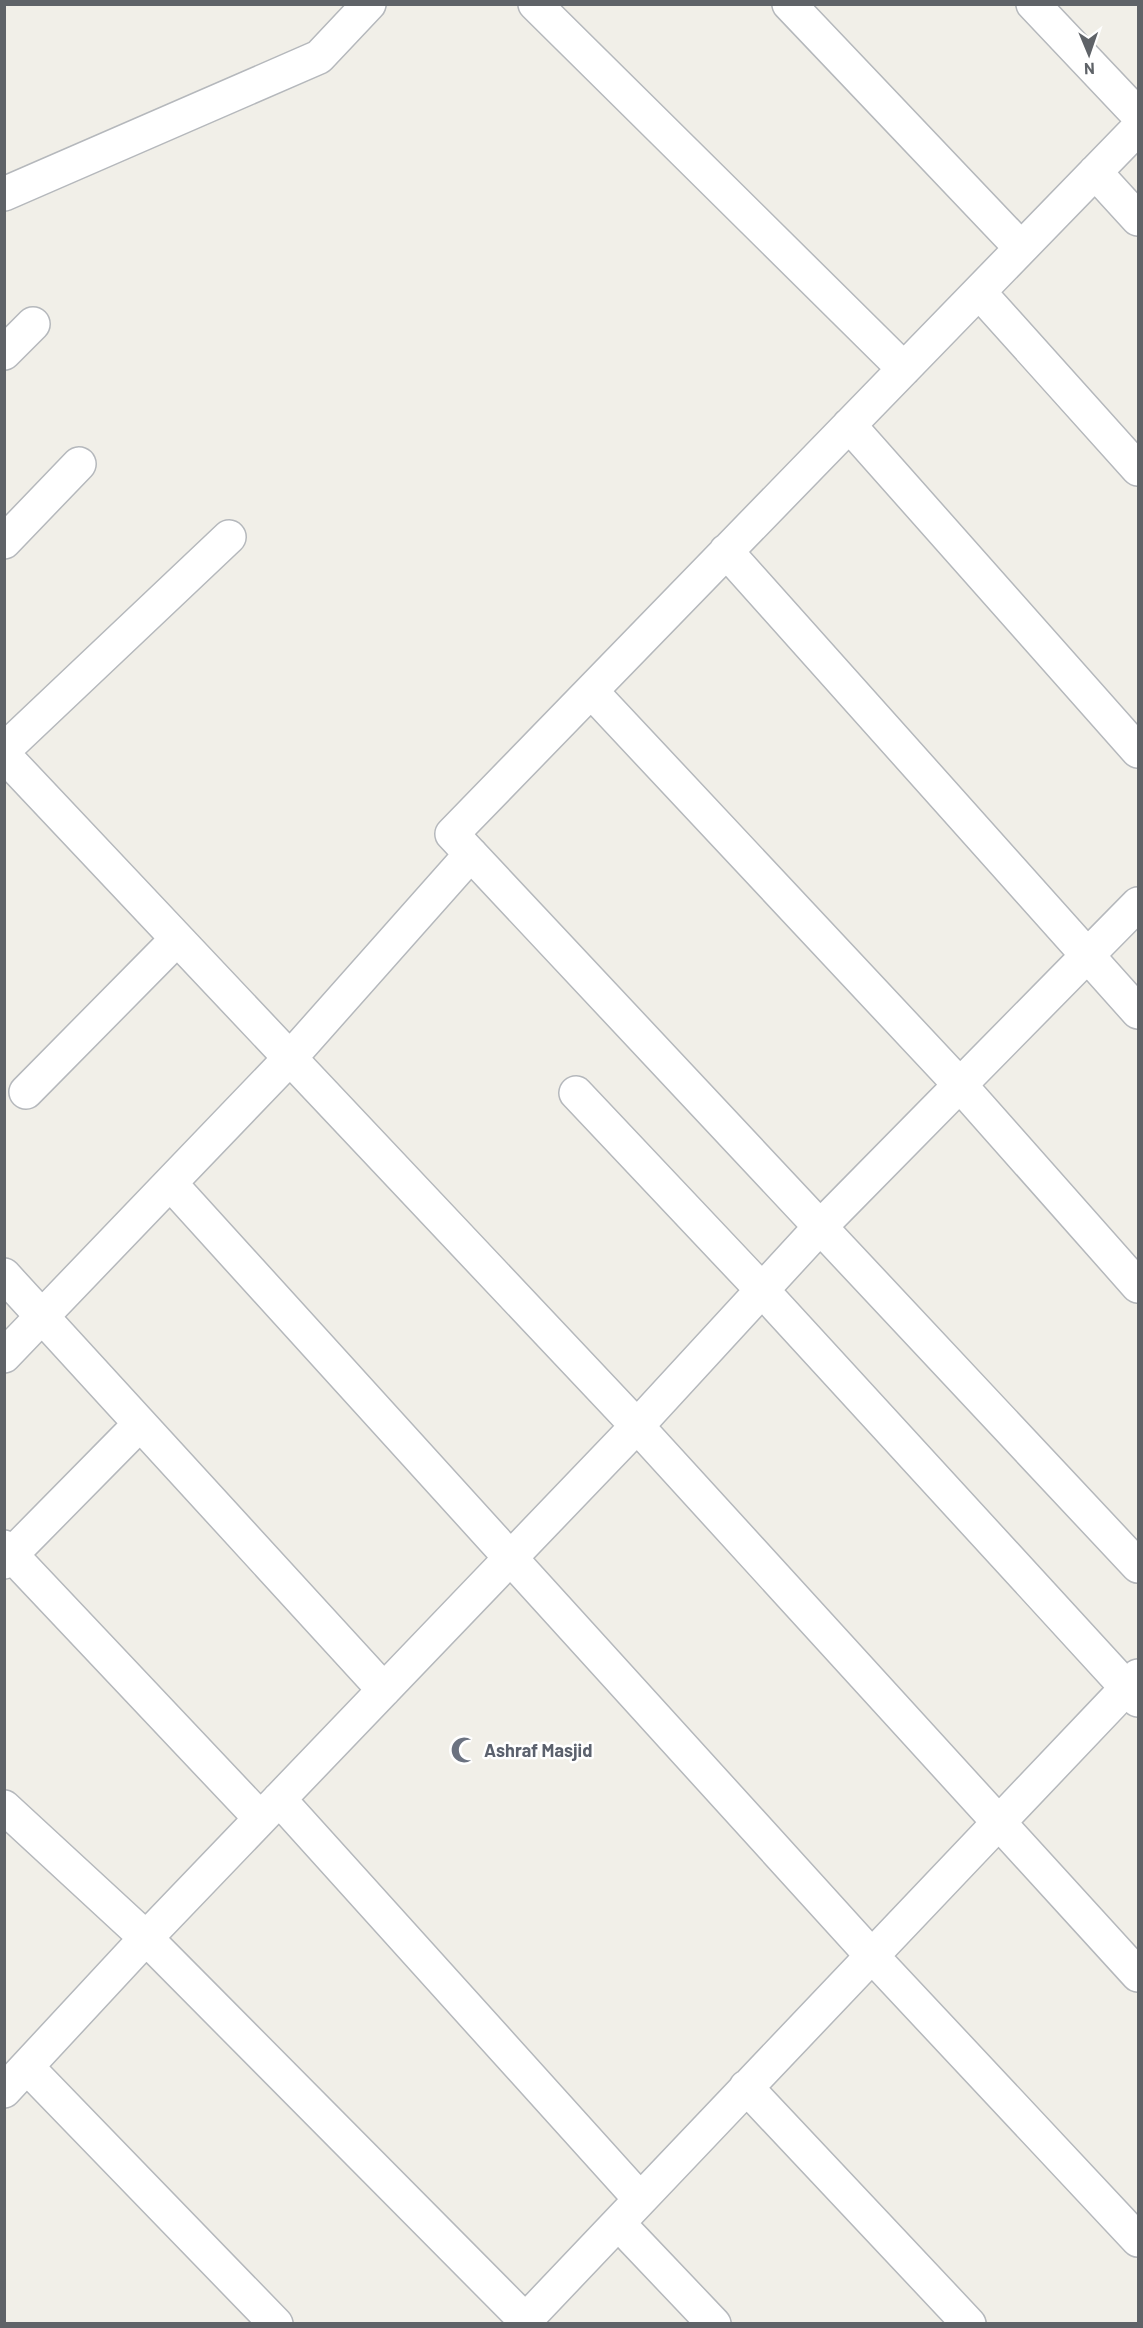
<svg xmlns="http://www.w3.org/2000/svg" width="1143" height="2328" font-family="Barlow,sans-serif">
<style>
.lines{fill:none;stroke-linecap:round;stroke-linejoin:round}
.minor-casing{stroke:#b5b8bc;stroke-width:36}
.minor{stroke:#fff;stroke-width:33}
.labels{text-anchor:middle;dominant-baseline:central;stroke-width:5;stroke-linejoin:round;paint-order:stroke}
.worship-label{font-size:18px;font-weight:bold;fill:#5b616d;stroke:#fff;text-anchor:start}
</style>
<rect width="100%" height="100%" fill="#f1efe8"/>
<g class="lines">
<g class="minor-casing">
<path id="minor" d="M535,4L904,369
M789,4L1021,248
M1033,4L1138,115
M1138,128L452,834L1138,1566
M1095,172L1138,219
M4,194L319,57L369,4
M979,292L1138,469
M4,353L33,324
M849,425L1138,751
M4,542L79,464
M726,551L1138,1012
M591,691L960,1085L1138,1286
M4,750L229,537
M4,755L637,1426L1138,1975
M26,1092L177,939
M576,1093L762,1290L1138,1700
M170,1183L872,1956L1138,2240
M4,1275L384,1690
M4,1356L290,1058L471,854
M4,1547L260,1818
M4,1562L140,1424
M279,1799L640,2199
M4,1807L146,1938L525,2320
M27,2067L276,2324
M746,2087L969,2324
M4,2091L146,1938L637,1426L821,1226L1138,904
M618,2223L714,2324
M522,2324L1138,1676"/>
</g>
<use href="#minor" class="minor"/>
</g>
<defs>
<g id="mosque-bare" transform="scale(2.07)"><path d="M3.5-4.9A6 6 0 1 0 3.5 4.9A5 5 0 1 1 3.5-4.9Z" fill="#6b7280" stroke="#fff" stroke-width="2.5" paint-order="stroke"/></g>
</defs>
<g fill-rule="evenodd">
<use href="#mosque-bare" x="464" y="1750"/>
</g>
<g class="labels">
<g class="worship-label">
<text x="484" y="1750">Ashraf Masjid</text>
</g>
</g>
<rect width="1143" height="2328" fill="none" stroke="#5f6368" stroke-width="12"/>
<g transform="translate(1089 54) rotate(178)" stroke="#ffffff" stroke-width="4.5" paint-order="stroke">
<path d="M0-4.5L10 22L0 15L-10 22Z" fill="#5f6368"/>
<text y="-9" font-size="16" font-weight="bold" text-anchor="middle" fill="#5f6368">N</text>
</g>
</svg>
